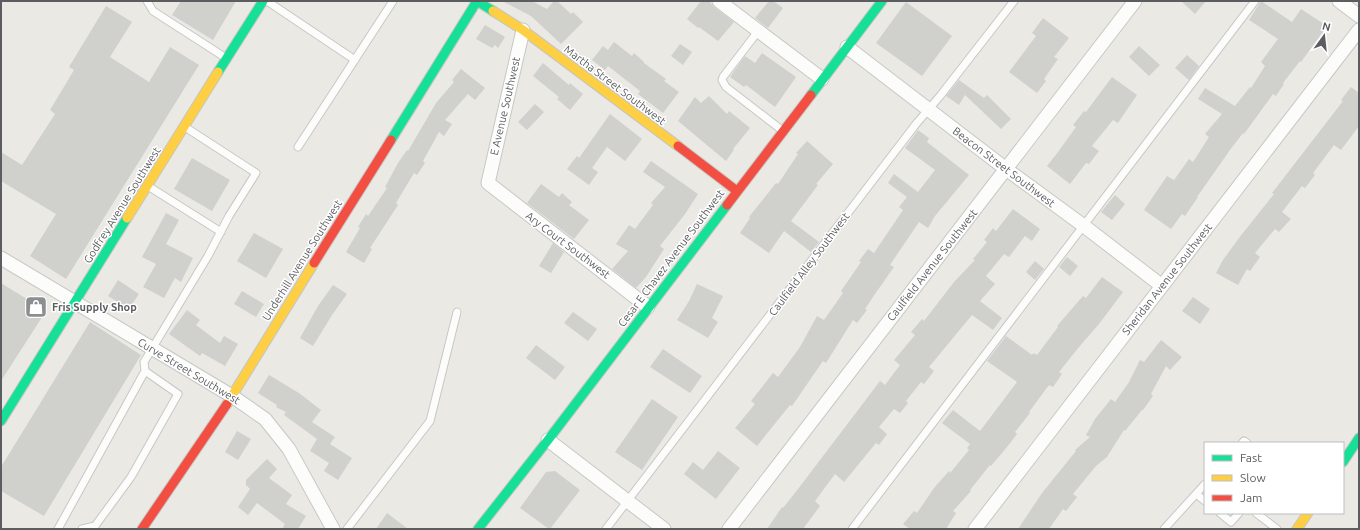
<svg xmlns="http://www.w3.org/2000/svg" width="1360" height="530" font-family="Ubuntu,sans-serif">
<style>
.building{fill:#d0d0cd}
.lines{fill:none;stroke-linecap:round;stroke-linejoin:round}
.lane-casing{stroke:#c7c7c6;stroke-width:9}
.street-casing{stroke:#c7c7c6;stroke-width:15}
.fast-casing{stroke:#c5c6c4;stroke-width:11}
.slow-casing{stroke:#c5c6c4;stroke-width:11}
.jam-casing{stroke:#c5c6c4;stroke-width:11}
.lane{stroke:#fcfcfb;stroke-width:7}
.street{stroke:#fcfcfb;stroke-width:13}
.fast{stroke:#16e098;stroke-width:9}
.slow{stroke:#ffcf43;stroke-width:9}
.jam{stroke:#f24e42;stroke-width:9}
.labels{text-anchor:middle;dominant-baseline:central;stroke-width:3;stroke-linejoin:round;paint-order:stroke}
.street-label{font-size:11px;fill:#5b5d61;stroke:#fff}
.poi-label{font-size:11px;font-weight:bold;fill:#5b5d61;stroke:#fff;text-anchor:start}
</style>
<rect width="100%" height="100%" fill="#eae9e4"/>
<path class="building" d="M181,1H236L213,40L172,15Z
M502,1H532L547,9L554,1H557L571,14L573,12L583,22L561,44L531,16Z
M701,1H709L714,7L734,22L718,41L699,27L698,28L687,19Z
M769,1H773L783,8L768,28L755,18Z
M1181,1H1206L1195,14Z
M1261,1L1292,22L1301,9L1327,26L1301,62L1300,61L1283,83L1284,84L1276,96L1273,94L1244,134L1243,133L1230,150L1197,197H1198L1185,216L1182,214L1171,229L1144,210L1167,176L1174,180L1189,159L1193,162L1209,137L1205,134L1222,114L1198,99L1205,88L1235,106L1250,87L1251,88L1265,66L1261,62L1278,39L1249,20Z
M906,2L952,36L922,76L876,43Z
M106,6L132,22L110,57L149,82L170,47L199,65L66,279L30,256L56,214L1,181V152L22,165L55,114L50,110L74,70L69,67Z
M1043,18L1069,38L1054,57L1058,59L1044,79L1046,81L1037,93L1009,72L1036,36L1032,33Z
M485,25L505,37L498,48L495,45L492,48L476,39Z
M614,42L632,56L634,53L644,62V63L666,79L664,81L679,92L663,113L638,94L640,91L608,66L605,70L592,60L603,46L608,50Z
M680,44L692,52L683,65L671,56Z
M1139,46L1160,65L1149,76L1129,57Z
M762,53L796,77L775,107L746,85L744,87L730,77L745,56L755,63Z
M1187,55L1199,66L1189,80L1175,68Z
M543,63L569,85L570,83L583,94L570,110L557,99L559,97L533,76Z
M461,69L485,88L475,100L468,94L445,120L452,124L444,136L439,132L423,161L425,163L417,175L414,173L396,203L398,205L370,248L372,249L364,263L346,252L360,228L358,227L366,214L368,216L387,188L385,187L398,163L407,150L408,151L436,103L454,82L452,80Z
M1112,77L1137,95L1118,123L1113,120L1092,146L1099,151L1089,164L1086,163L1070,184L1047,166L1058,152L1076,127L1073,125L1084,111L1086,112Z
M959,80L984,98L987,95L1011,119L1001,129L965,95L959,105L946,96Z
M1351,87L1359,93V126L1341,150L1334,145L1313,173L1315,175L1305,188L1302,186L1282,212L1291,219L1279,232L1275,229L1255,253L1260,257L1250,271L1247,269L1238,285L1216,273L1223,260L1239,238L1274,194L1272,193L1343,101L1341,100Z
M709,96L727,114L729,111L750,128L733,149L734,150L726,161L678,121L695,97L701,103Z
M535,104L544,112L527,130L518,122Z
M610,114L642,139L625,161L607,147L592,168L598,172L589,185L567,169L577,156L579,158Z
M918,130L929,138L927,142L969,175L935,216L928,228L919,222L890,265L894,267L875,294L865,309L867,310L857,323L853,320L826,363L823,361L792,406L790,405L757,446L735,428L755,404L751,401L773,373L778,377L800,347L817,316L824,320L843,293L841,291L861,262L859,261L868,249L874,253L903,210L899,207L907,197L888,183L894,174L918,192L935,170L905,148Z
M807,141L833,164L816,184L818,185L791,221L819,242L811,252L784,231L769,253L740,233L750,218L749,217L776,183L778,184L798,154L796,153Z
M192,158L230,180L212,211L174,189Z
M651,161L698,194L685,214L660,246L664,249L646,277L636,288L612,269L628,251L616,244L629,225L635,229L653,205L651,203L665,187L643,172Z
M541,184L559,197L562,193L572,202L569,205L589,220L574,239L527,203Z
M1115,195L1125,204L1112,220L1101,212Z
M1013,209L1040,229L1032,241L1025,236L1009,257L1004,254L986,276L995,284L980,301L1002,318L993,330L972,315L929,367L934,371L924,384L921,382L906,401L908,403L900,413L894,409L879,427L887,434L879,445L876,443L844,482L835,474L815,501L820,506L803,529H767L782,507L783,508L798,489L880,381L885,385L900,365L894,360L915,335L911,332L922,319L924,321L954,282L975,260L973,259L987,242L984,240L993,228L996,231Z
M166,213L179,220L166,244L193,258L181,282L175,278L164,298L143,287L156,264L142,257Z
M254,233L283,249L266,278L237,261Z
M553,243L564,252L551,273L539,266Z
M1067,257L1078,266L1070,276L1059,267Z
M1035,261L1044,269L1035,280L1026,272Z
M1102,277L1123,292L1099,324L1079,347L1059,372L1062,374L1053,387L1049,385L1029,412L1030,413L1015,432L1017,434L1007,447L991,466L990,465L970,490L971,491L953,511L956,513L946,529H910L903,524L914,511L917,513L934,488L949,471L950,473L969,450L967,448L970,444L942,423L953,410L980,431L1017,382L987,361L1006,336L1032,355L1034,353L1037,355L1058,327L1057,326L1083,296L1086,298Z
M118,280L139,294L129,309L108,296Z
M1,283L46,311L1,381Z
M697,284L723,296L712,318L718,322L708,338L677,320L689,301Z
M333,285L347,294L332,315L313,346L300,338L318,306Z
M242,291L264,304L256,317L234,304Z
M1193,297L1210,309L1200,324L1182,311Z
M187,310L200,320L196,325L220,343L224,336L238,344L225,366L202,353L200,356L169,334Z
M573,312L597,329L588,341L564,323Z
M90,322L141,355L44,516L1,491V467Z
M1161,340L1182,357L1170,370L1166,366L1151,394L1153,396L1143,410H1142L1125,431L1124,430L1107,457L1096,466L1073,494L1077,497L1066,511L1063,509L1049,529H1018L1042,493L1076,451L1075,450L1090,437L1086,435L1095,419L1111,399L1115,402L1129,382L1140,360L1144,362Z
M536,345L565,367L555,380L526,358Z
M663,349L702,376L690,393L650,367Z
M269,375L299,393L321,410L312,422L335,437L330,444L352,458L338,480L324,471L329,463L310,451L317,439L284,415L286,412L276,407L277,405L258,393Z
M652,399L678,417L642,470L615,452Z
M237,431L251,439L238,460L225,452Z
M718,451L740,468L716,499L684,474L693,462L703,470Z
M267,459L277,469L269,478L292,495L286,504L306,516L298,529H282L285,524L257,503L248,515L238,507L250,489L246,485V480Z
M555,471L580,490L550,529H549L520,508L546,472Z
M387,513L408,529H376Z"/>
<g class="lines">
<g class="lane-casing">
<path id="lane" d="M147,1L153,11L226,58
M267,1L355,60
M759,30L723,77L722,80L726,87L783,131
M298,147L393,1
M148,186L221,232
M1242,443L1244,441L1247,443
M1196,494L1205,501
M1220,513L1231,522L1239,513
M1256,513L1277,529
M58,529L145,371L144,362L208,256L229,216L256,173L185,127
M82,529L95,526L131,477L178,394L145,371
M347,529L430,421L457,312
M606,529L916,124L940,96L1014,1
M852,529L1255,1
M1164,529L1205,484"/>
</g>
<g class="street-casing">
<path id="street" d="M719,1L822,79
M1339,1L1359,16
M523,30L488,183L648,307
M847,47L1006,169L1084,226L1162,286
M1,258L232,396L265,419L289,449L333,529
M548,440L664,529
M729,529L1135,1
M975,529L1359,30"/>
</g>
<g class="fast-casing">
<path id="fast" d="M218,72L263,1
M811,95L882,1
M391,140L477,1L493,11
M1,421L127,218
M1343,462L1359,438
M478,529L548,440L727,205"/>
</g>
<g class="slow-casing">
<path id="slow" d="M493,11L523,30L678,146
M127,218L218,72
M227,404L314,263
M1297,529L1308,513"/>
</g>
<g class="jam-casing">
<path id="jam" d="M678,146L737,191
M727,205L811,95
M314,263L391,140
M142,529L227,404"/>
</g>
<use href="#lane" class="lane"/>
<use href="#street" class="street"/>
<use href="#fast" class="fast"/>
<use href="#slow" class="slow"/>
<use href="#jam" class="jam"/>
</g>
<defs>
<g id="shop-square" transform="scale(1.15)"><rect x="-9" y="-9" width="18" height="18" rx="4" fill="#8d8e8f" stroke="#fff"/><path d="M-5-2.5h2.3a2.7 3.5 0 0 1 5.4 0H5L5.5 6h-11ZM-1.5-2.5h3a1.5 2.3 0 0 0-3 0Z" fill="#fff"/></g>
</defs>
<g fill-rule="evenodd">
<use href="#shop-square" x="36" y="307"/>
</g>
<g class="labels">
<g class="street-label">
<text transform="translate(615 85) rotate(37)">Martha Street Southwest</text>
<text transform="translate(505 106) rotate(-77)">E Avenue Southwest</text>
<text transform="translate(1004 167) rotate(37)">Beacon Street Southwest</text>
<text transform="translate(122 205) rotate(-58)">Godfrey Avenue Southwest</text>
<text transform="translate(568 245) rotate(37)">Ary Court Southwest</text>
<text transform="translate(671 258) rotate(-53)">Cesar E Chavez Avenue Southwest</text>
<text transform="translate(302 260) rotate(-58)">Underhill Avenue Southwest</text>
<text transform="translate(809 264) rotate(-53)">Caulfield Alley Southwest</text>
<text transform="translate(932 265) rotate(-52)">Caulfield Avenue Southwest</text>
<text transform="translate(1167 279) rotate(-52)">Sheridan Avenue Southwest</text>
<text transform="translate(189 371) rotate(31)">Curve Street Southwest</text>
</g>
<g class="poi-label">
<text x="52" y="307">Fris Supply Shop</text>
</g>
</g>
<rect width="1360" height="530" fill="none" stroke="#5b5d61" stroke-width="4"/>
<rect x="1204" y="442" width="140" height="72" fill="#ffffff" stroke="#bdbec0"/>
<rect x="1212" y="455" width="20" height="6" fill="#16e098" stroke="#bdbec0"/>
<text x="1240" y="462" font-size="12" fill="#5b5d61">Fast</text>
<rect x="1212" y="475" width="20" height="6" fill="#ffcf43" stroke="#bdbec0"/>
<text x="1240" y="482" font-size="12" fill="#5b5d61">Slow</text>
<rect x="1212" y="495" width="20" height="6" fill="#f24e42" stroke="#bdbec0"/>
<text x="1240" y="502" font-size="12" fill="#5b5d61">Jam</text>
<g transform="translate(1324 36) rotate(15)" stroke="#ffffff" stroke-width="3" paint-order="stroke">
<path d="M0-3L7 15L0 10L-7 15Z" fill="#5b5d61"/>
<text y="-6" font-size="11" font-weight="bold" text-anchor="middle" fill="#5b5d61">N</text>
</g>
</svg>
